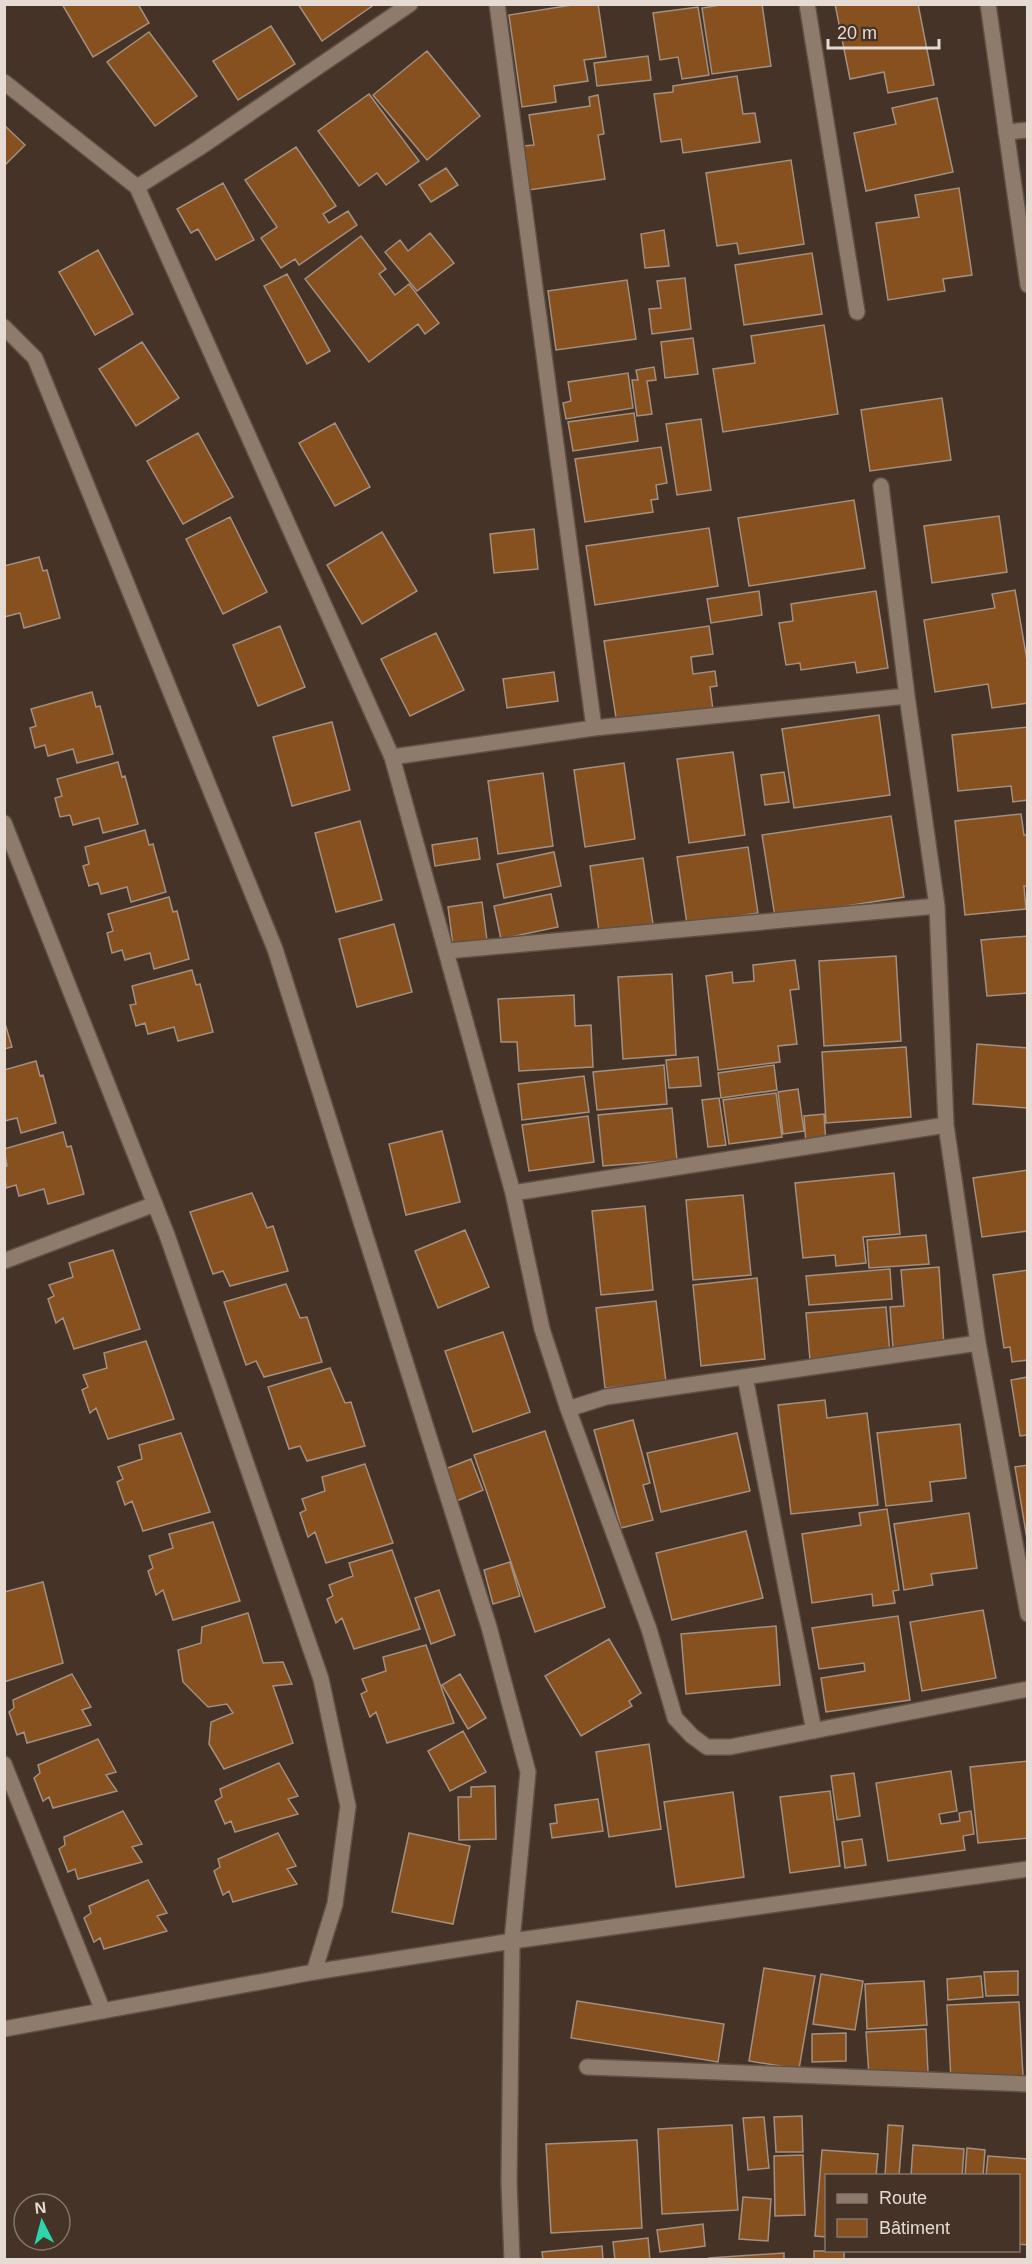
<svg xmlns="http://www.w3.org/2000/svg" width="1032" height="2264" font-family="Arial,sans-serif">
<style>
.building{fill:#87511f;stroke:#a38f80;stroke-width:1.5}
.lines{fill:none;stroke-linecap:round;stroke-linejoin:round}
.minor-casing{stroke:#5f5145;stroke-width:18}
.tertiary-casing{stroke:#5f5145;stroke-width:18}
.minor{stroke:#8f7b6c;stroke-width:15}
.tertiary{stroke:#8f7b6c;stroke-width:15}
</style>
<rect width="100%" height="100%" fill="#443326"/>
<path class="building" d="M62,4H138L149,23L93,57Z
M298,4H375L322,41Z
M578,4H598L606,57L584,60L588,81L554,86L556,102L522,107L509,15Z
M726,4H762L771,66L712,74L702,8Z
M835,4H918L934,85L888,93L884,72L850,79Z
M698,7L709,75L682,79L678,57L660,60L653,13Z
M271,26L295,64L238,100L213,61Z
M149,32L197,96L155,126L107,62Z
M427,51L480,116L427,160L373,95Z
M648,56L651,80L597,86L594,63Z
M737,76L743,114L755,113L760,142L683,153L681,139L661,142L654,94L673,92V86Z
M369,94L419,161L386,185L377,173L359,186L318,131Z
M598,95L604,134L598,135L605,179L529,190L523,146L534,145L529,115L590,106L589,97Z
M937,98L953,172L866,191L854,133L896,124L892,108Z
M4,125L25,145L4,166Z
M296,147L336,206L323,214L329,223L348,211L357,225L299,265L295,259L281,268L261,238L277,227L245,180Z
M791,160L804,244L739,254L737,243L717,246L706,173Z
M446,168L458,185L431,202L419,185Z
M223,183L254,240L216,260L198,229L191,233L177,209Z
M959,188L972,275L943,279L945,291L888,300L876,223L919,217L915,195Z
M664,230L669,266L645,268L641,234Z
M430,233L454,263L417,291L385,252L400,240L408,251Z
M361,236L386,269L379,274L395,295L409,284L439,323L425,334L418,324L369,362L305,279Z
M98,250L133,314L95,335L59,272Z
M812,253L822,314L744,325L735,265Z
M287,274L330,351L307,364L264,286Z
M685,278L691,329L652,334L649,309L661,308L657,281Z
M627,280L636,339L556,350L548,291Z
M824,325L838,414L723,432L713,369L755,363L751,336Z
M693,338L698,374L665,378L661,342Z
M142,342L179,398L136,426L99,369Z
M654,367L656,380L647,381L652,414L637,416L632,380H638L636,370Z
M628,373L633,408L566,419L563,403L571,401L568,382Z
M942,398L951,460L870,471L861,410Z
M634,413L638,441L573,451L568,422Z
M701,419L711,490L677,495L666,424Z
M335,423L370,487L335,506L299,443Z
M198,433L233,497L183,524L147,461Z
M661,447L667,483L656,485L658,499L651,500L653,512L585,522L575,459Z
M854,500L865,568L749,586L738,518Z
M999,516L1007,572L932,583L924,526Z
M230,517L267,592L223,614L186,539Z
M709,528L718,586L595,605L586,546Z
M534,529L538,569L494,573L490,534Z
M382,532L417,591L362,624L327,565Z
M39,557L43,571L47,570L60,618L24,628L20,613L4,617V566Z
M1015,590L1028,666V703L992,708L988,684L935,692L924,620L995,608L992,594Z
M759,591L762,615L711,623L707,599Z
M876,591L888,668L857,673L855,662L801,670L800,663L786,665L779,623L793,621L791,604Z
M280,626L305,687L258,706L233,645Z
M709,626L713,654L691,657L693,674L715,671L717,686L710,687L713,710L617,724L604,641Z
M436,633L464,690L410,716L381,659Z
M554,672L558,701L507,708L503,679Z
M92,692L96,707L100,706L113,754L77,763L73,749L48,756L45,745L35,748L30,728L36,726L31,709Z
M879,715L890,795L794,808L782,729Z
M332,722L350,790L292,806L273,737Z
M1028,727V800L1013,802L1011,786L958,791L952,735Z
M733,752L745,835L689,843L677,759Z
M118,762L122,777L125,776L138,824L103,833L99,818L73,825L70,815L60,817L55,798L62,796L57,779Z
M624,763L635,839L585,847L574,770Z
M784,772L789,802L765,805L761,775Z
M543,773L553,846L498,854L488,781Z
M1021,814L1024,835H1028V886H1024L1026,909L965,915L955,821Z
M891,816L904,897L775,917L762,835Z
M360,821L382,900L336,912L315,833Z
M145,830L149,845L153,844L166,892L131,902L127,887L101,894L98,883L89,886L83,866L89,864L85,847Z
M477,838L480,859L435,866L432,845Z
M748,847L758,913L687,924L677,857Z
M554,852L561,886L504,898L497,864Z
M643,858L653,924L599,932L590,866Z
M551,894L558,927L501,939L494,906Z
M169,897L173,912L177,911L189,959L154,969L150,953L125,960L122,950L112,953L107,933L113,931L108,914Z
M482,902L487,940L453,945L448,907Z
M394,924L412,992L357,1007L339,939Z
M1028,936V993L987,996L981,940Z
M896,956L901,1041L824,1046L819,961Z
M795,960L799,989L790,990L797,1044L778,1046L780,1062L718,1070L706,976L732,972L733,983L754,981L753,965Z
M192,970L196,985L200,984L213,1032L178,1041L174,1027L148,1034L145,1023L136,1026L130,1005L136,1004L132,986Z
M672,974L676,1055L623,1059L618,977Z
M574,995L575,1026L591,1025L593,1067L519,1071L517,1042H501L498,999Z
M4,1020L12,1047L4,1049Z
M977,1044L1028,1048V1108L973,1104Z
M906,1047L911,1117L826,1123L822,1052Z
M698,1057L701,1086L669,1088L666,1060Z
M36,1061L40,1076L43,1075L56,1123L21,1133L17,1118L4,1121V1070Z
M664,1065L667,1104L597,1110L593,1072Z
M774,1065L777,1090L721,1098L718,1073Z
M584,1076L589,1112L522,1120L518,1084Z
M798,1089L804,1131L783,1134L778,1092Z
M776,1093L782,1137L729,1144L723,1100Z
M719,1098L726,1145L708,1147L702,1100Z
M672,1108L677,1160L603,1166L598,1115Z
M824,1114L826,1144L806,1145L804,1116Z
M588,1116L594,1162L529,1171L522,1125Z
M442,1131L460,1202L406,1215L389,1144Z
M63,1132L67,1147L71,1146L84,1194L48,1204L44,1189L19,1196L16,1185L6,1188L4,1167L7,1166L4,1149Z
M1028,1170V1231L982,1237L973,1178Z
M894,1173L900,1234L863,1237L866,1263L836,1266L835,1255L803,1258L795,1183Z
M252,1193L267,1228L273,1226L288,1271L230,1286L223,1271L213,1274L190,1212Z
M743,1195L751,1275L693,1280L686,1200Z
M645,1206L653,1290L601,1295L592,1211Z
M465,1230L489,1287L438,1308L415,1251Z
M926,1235L929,1264L869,1268L867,1240Z
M113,1250L140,1329L74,1349L63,1318L56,1323L48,1299L54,1296L49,1285L73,1277L69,1263Z
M939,1267L944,1345L893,1349L890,1307L904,1306L901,1270Z
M890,1269L892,1299L809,1305L806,1276Z
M1028,1270V1360L1012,1362L1010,1347L1004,1348L993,1275Z
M757,1278L765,1359L701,1366L693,1285Z
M286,1284L300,1318L307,1317L322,1362L264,1377L256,1361L246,1365L224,1302Z
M656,1301L666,1382L605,1388L596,1308Z
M886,1307L890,1354L810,1360L806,1313Z
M503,1332L530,1412L473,1432L445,1351Z
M146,1341L174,1419L108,1439L96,1408L90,1413L82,1390L88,1387L83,1375L107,1368L104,1353Z
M330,1368L345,1403L351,1402L365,1446L307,1461L300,1446L289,1449L268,1387Z
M1028,1377V1435L1020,1436L1011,1380Z
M825,1400L827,1418L867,1413L878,1505L791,1514L778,1405Z
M633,1420L650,1483L643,1485L653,1520L621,1528L594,1430Z
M960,1424L966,1478L930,1482L932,1501L886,1506L877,1433Z
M545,1431L605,1607L535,1632L474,1455Z
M181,1433L210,1512L143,1531L132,1501L125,1505L117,1482L123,1479L118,1467L142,1459L139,1445Z
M737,1433L750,1491L661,1512L647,1453Z
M471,1459L483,1490L452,1503L440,1471Z
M365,1464L393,1543L326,1563L315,1532L308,1537L300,1513L306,1510L302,1499L325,1491L322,1477Z
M1028,1465V1545L1015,1467Z
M887,1509L899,1590L893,1591L895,1603L873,1606L872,1594L812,1603L802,1534L861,1525L859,1513Z
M969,1513L977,1568L931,1574L933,1585L904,1590L894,1524Z
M213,1522L240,1601L173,1620L163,1590L156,1595L148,1571L153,1568L149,1556L173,1548L169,1534Z
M746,1531L763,1598L672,1620L656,1553Z
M392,1550L420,1629L354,1649L342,1618L336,1623L327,1599L333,1596L329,1585L353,1576L349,1563Z
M510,1562L520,1596L493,1604L484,1570Z
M43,1582L63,1663L4,1682V1592Z
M439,1590L455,1635L431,1644L415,1598Z
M983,1610L996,1678L922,1691L910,1622Z
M248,1613L263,1663L283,1662L292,1684L273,1686L293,1743L224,1769L209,1744L211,1722L233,1713L227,1704L208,1707L183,1682L178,1650L201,1643L202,1627Z
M898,1616L910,1700L826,1712L821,1678L865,1671L864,1663L819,1669L812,1628Z
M776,1626L780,1685L686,1694L681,1634Z
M609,1639L641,1693L629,1701L632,1706L581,1736L545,1676Z
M426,1645L454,1723L387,1743L376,1712L370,1717L361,1694L367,1691L362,1679L386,1671L383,1657Z
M72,1674L91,1707L82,1710L91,1725L27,1743L24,1732L17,1735L9,1712L14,1708L13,1700Z
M460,1674L486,1718L468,1729L442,1685Z
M463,1731L486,1772L450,1791L428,1751Z
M98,1739L116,1772L106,1775L117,1791L53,1808L49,1797L43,1801L34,1778L40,1773L38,1765Z
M649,1744L661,1829L609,1837L596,1752Z
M1028,1761V1838L978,1843L970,1767Z
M279,1763L298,1796L288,1799L298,1814L235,1832L231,1821L225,1824L215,1801L222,1797L220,1789Z
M951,1771L957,1811L939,1814L941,1824L960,1821L959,1813L971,1811L974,1834L963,1836L965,1850L888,1861L876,1783Z
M854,1773L860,1816L837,1820L831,1776Z
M495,1786L496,1839L459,1840L458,1797H471V1787Z
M830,1791L840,1866L790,1873L780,1797Z
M733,1792L744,1877L676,1887L664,1802Z
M598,1799L603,1831L552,1838L550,1824L557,1823L555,1805Z
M123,1811L142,1844L132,1847L142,1862L78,1879L75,1869L68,1872L59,1849L65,1845L64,1837Z
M278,1833L296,1866L287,1869L297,1884L233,1902L229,1891L223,1895L214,1871L220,1867L218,1859Z
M409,1833L470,1846L453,1924L392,1912Z
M862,1839L866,1865L845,1868L842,1842Z
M148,1880L167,1913L157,1916L167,1931L104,1949L100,1938L94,1942L84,1918L91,1913L89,1906Z
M764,1968L815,1976L799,2069L749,2061Z
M1018,1971V1995L986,1996L984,1972Z
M821,1974L863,1981L855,2030L813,2024Z
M981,1976L983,1997L948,2000L947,1979Z
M924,1981L927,2025L867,2029L865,1984Z
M577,2001L724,2024L718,2062L571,2038Z
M1019,2002L1023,2076L951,2080L947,2005Z
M926,2029L928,2072L869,2076L866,2032Z
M846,2033V2061L812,2062V2034Z
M802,2116L803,2152H776L774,2117Z
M764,2117L769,2168L748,2170L743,2118Z
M732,2125L738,2210L662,2214L658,2129Z
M888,2125L903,2126L899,2176H885Z
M637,2140L642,2228L551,2233L546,2144Z
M913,2145L964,2149L962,2176H911Z
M967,2148L985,2150L983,2176H965Z
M822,2150L878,2154L876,2176H826V2237L815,2236Z
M803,2155L805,2215L775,2216L774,2156Z
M988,2156L1028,2159V2245L1018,2244V2176H986Z
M743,2197L771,2199L768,2241L739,2239Z
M703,2224L705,2246L660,2252L657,2230Z
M648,2238L650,2260H615L613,2242Z
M602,2246L603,2260H543L542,2252Z
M814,2251H844V2260H814Z
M784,2253V2260H709V2258Z"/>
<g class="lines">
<g class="minor-casing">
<path id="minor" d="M410,4L199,148L137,187L392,757L513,1193L542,1329L568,1409L649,1629L675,1718L692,1736L707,1747H730L1028,1689
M497,4L594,728
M807,4L857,312
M4,82L137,187
M1006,132L1028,130
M4,327L35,358L275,949L489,1627L528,1772L512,1941L509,2183L512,2260
M881,486L907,696L937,906L946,1125L978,1343L1028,1614
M392,757L594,728L907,696
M4,823L167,1235L321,1679L348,1806L335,1904L314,1972
M447,951L937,906
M513,1193L946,1125
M4,1261L155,1204
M745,1377L814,1731
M568,1409L606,1397L978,1343
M4,1764L103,2011
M4,2029L314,1972L512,1941L1028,1869
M587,2067L1028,2084"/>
</g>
<g class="tertiary-casing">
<path id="tertiary" d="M988,4L1028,285"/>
</g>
<use href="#minor" class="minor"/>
<use href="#tertiary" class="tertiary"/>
</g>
<rect width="1032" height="2264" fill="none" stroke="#e6dbd3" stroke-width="12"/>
<rect x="825" y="2174" width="195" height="78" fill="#443326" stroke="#85766b" stroke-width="1.5"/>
<rect x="837" y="2194" width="30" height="9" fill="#8f7b6c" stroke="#85766b" stroke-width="1.5"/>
<text x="879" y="2204" font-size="18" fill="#e6dbd3">Route</text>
<rect x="837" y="2219" width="30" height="18" fill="#87511f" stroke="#85766b" stroke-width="1.5"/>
<text x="879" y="2234" font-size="18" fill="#e6dbd3">Bâtiment</text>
<g transform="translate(42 2222) rotate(354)"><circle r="28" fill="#443326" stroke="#85766b" stroke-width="1.5"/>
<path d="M0-4.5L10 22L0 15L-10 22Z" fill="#2cd5ab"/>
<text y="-9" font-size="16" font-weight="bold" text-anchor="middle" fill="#e6dbd3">N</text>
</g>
<path d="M828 39v9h111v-9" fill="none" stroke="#e6dbd3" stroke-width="3"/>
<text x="837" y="39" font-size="18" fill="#e6dbd3" stroke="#443326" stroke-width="4.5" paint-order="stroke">20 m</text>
</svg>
